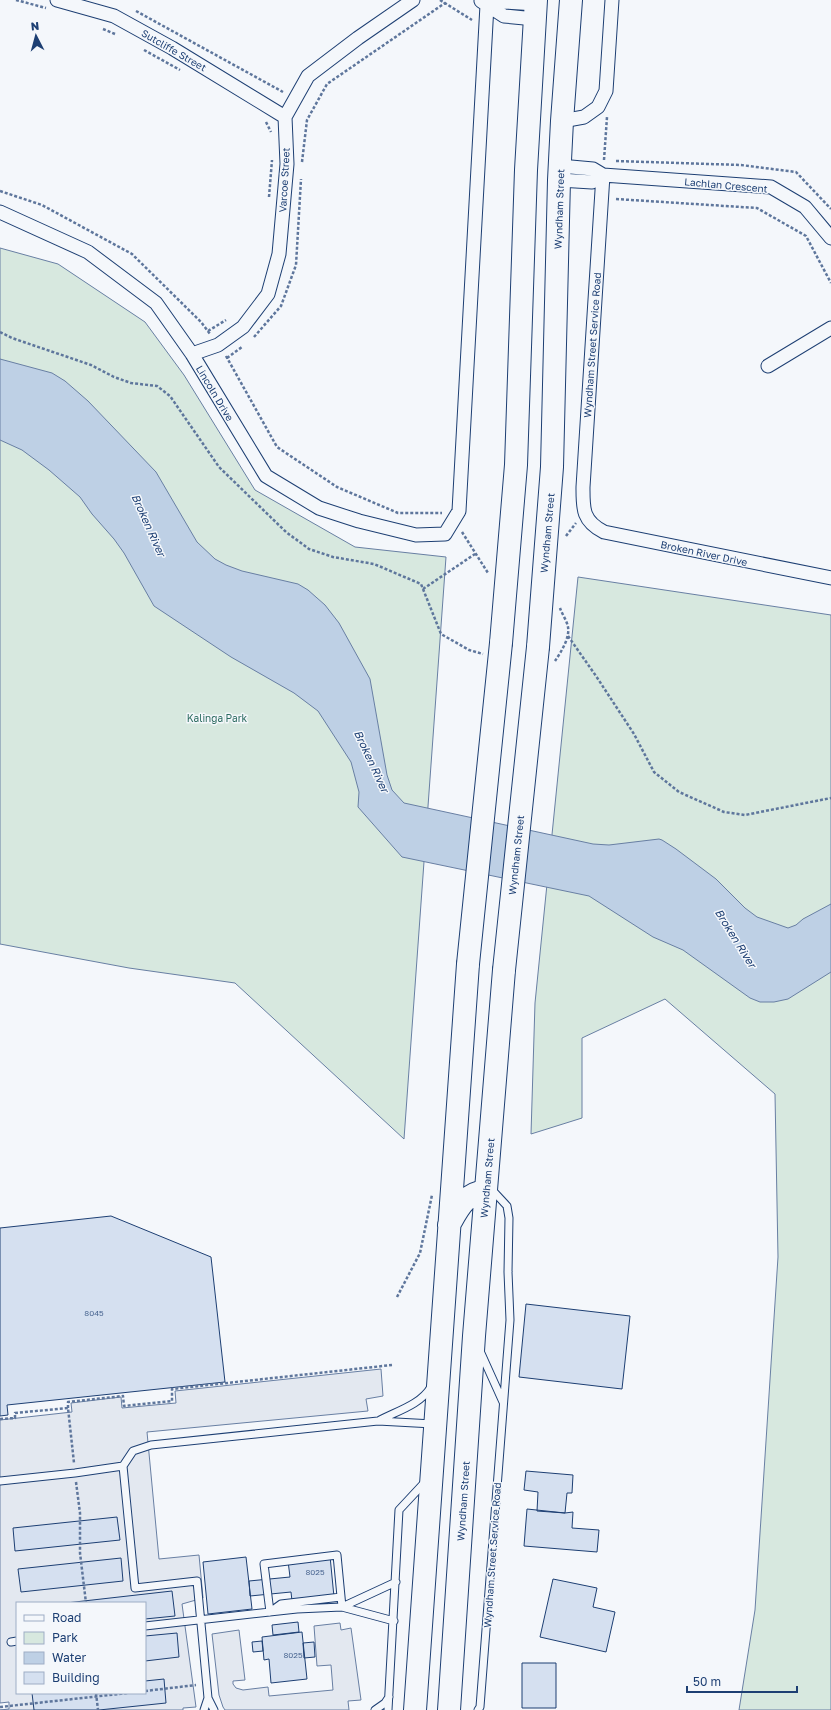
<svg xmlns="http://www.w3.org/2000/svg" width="831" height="1710" font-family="'Golos Text',sans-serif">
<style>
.green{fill:#d7e8df;stroke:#687fa3}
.parking{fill:#e3e8f0;stroke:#687fa3;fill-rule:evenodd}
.water{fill:#bed0e5;stroke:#687fa3}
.building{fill:#d5e0f0;stroke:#1d3f73}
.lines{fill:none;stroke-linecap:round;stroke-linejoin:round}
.lane-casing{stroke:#1d3f73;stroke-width:9}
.street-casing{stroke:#1d3f73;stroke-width:15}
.highway-casing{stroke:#1d3f73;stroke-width:24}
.path{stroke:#5e769c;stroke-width:2.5;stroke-dasharray:3 2;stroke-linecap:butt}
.lane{stroke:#f4f7fb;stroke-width:7}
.street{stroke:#f4f7fb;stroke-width:13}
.highway{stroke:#f4f7fb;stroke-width:22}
.highway-bridge-casing{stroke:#1d3f73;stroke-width:24;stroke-linecap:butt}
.highway-bridge{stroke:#f4f7fb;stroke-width:22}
.labels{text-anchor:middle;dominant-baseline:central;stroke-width:3;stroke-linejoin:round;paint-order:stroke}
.number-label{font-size:8px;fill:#4b6792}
.street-label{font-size:10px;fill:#1d3f73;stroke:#f4f7fb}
.park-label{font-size:10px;fill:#2c6c60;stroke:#f4f7fb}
.water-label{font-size:11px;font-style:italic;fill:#1d3f73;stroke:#f4f7fb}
</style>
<rect width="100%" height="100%" fill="#f4f7fb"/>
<path class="green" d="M0,248L58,264L145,322L184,375L255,490L355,547L446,557L404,1139L235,983L129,968L0,944Z
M578,577L831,615V1710H739L755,1610L778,1257L775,1094L665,999L582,1038V1118L531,1134L535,1003Z"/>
<path class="parking" d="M381,1369L383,1396L366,1399L368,1411L147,1432L159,1559L199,1555L203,1598L182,1604L196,1707L183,1708V1710H0L9,1709V1702L0,1703V1420L72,1412L71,1403L121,1397L122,1408L176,1403L175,1391ZM17,1603H145V1693H17Z
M340,1623L341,1630L351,1628L361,1700L348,1701L349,1710H225L223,1707L219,1695L212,1634L239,1630L245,1680L233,1681V1684L236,1688L243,1690L268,1687L269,1696L333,1690L331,1665L317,1666L314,1626Z"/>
<path class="water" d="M0,359L52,373L65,381L88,401L156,472L197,542L215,559L226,565L242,571L298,584L308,590L325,605L339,623L370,679L387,775L392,790L404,803L593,844L609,845L659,839L662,840L676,849L716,879L745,908L757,917L788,928L796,925L803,919L831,904V972L788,999L774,1002H760L750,998L683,950L653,937L589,896L402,857L358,807L359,792L351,762L318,711L294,693L231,657L154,606L124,553L114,539L92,514L80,497L49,470L22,450L0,440Z"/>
<path class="building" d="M111,1216L211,1257L225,1382L7,1405L8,1415L0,1416V1228Z
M526,1304L630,1316L622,1389L519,1377Z
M526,1471L573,1475L572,1493H567L565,1513L537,1511L538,1492L524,1490Z
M527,1509L565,1513L573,1512L572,1528L599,1530L597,1552L524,1546Z
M117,1517L120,1540L15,1551L13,1528Z
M330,1556L334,1597L292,1601L291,1592L250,1596L249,1581L290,1577L288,1561Z
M246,1557L252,1609L208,1614L203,1562Z
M121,1558L123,1581L21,1592L18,1569Z
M553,1579L597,1588L593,1607L615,1612L606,1652L540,1637Z
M172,1591L175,1616L145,1619V1603H66Z
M298,1622L299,1632L273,1635L272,1625Z
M302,1632L307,1679L271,1683L269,1659L264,1660L262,1637Z
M177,1633L179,1657L145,1661V1636Z
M262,1641L263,1651L253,1652L252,1642Z
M314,1642L315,1657L304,1658L303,1643Z
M522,1663H556V1708H522Z
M164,1679L166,1703L99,1710H34L32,1693H145V1681Z"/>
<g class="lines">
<g class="lane-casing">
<path id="lane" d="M480,1351L503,1402
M380,1420C397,1411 420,1405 431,1387
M123,1466L133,1451L151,1445L378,1421L433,1424
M0,1481L75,1473L123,1466L135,1588L197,1581L208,1698L214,1710
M342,1607L396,1582
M270,1612L264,1564L337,1555L342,1607
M270,1612L281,1604L341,1597
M145,1626L297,1609L342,1607L394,1621
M11,1642L17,1641
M204,1710L208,1698
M375,1710L385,1703L389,1697
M388,1710L399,1510L426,1481
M478,1710L480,1707L510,1320L508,1272L509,1218L507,1206L495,1193L488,1192"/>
</g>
<g class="street-casing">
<path id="street" d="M57,0L114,16L172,48L285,117
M481,1L504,16L535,19
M487,5L506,2L536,4
M562,121L584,117L598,107L606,91L612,0
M560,166L593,169L603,175L771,187L805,207L831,238
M603,175L583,487C583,508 582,521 604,532L831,578
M559,180L592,182L603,175
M0,212L88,252L156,303L192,354L266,476L319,508L359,521L416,535L445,534L459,511L487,5
M192,354L218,345L243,327L268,294L279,254L287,164L285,117L308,76L358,38L413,0
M768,366L831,328"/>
</g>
<g class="highway-casing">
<path id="highway" d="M501,643L516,465L526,170L536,0
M538,647L552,467L559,180L562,121L571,0
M449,1225C458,1209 465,1193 486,1191
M415,1710L468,964
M449,1710L474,1336L504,970"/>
</g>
<path class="path" d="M16,0L46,8
M440,0L472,20
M136,11L283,92
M103,29L115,34
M144,50L180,70
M266,122L271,132
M604,160L607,117
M616,161L741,165L796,172L831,209
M302,162L307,120L327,84L445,3
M0,191L42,205L132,254L201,322L210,334
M269,197L272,160
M616,199L757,208L806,236L831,283
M208,331L226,320
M0,332L12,338L91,365L114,377L131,383L157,386L170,396L219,467L286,532L309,549L333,557L374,564L421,584L441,634L469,650L483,654
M254,337L281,306L296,265L301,179
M226,356L277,447L337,487L398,513H442
M227,358L242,347
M462,532L488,573
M566,536L576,523
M423,589L475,554
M568,636L596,676L634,734L654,772L679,792L724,812L745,815L831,798
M555,661C561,652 570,638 568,627C567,621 562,614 560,608
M397,1297L420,1253L432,1195
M68,1408V1402L123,1396L124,1406L172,1401V1389L392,1365
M0,1419L15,1418V1413L68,1408L74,1463
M76,1482L80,1513V1553L86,1603
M145,1691L196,1685
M96,1693L98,1710
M0,1707L128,1693"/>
<use href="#lane" class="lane"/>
<use href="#street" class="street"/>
<use href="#highway" class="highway"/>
<g class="highway-bridge-casing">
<path id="highway-bridge" d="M468,964L501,643
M504,970L538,647"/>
</g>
<use href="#highway-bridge" class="highway-bridge"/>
</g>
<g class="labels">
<g class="number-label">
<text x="94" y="1313">8045</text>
<text x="315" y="1572">8025</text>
<text x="293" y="1655">8025</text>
</g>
<g class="street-label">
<text transform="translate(174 50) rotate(30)">Sutcliffe Street</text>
<text transform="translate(284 180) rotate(-87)">Varcoe Street</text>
<text transform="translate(726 185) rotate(5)">Lachlan Crescent</text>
<text transform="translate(559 209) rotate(-88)">Wyndham Street</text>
<text transform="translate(592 345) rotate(-86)">Wyndham Street Service Road</text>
<text transform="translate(215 393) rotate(59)">Lincoln Drive</text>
<text transform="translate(547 533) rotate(-85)">Wyndham Street</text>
<text transform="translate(704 553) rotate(12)">Broken River Drive</text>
<text transform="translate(516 855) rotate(-84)">Wyndham Street</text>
<text transform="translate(487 1178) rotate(-85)">Wyndham Street</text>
<text transform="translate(463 1501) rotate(-86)">Wyndham Street</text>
<text transform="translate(492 1555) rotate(-86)">Wyndham Street Service Road</text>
</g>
<g class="park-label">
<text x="217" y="718">Kalinga Park</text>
</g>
<g class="water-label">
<text transform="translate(149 525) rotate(66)">Broken River</text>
<text transform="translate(372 761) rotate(65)">Broken River</text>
<text transform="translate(736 938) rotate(58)">Broken River</text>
</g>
</g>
<rect x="16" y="1602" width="130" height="92" fill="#f4f7fb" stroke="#9eadc5"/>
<rect x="24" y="1615" width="20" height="6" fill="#f4f7fb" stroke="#9eadc5"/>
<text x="52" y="1622" font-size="12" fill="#1d3f73">Road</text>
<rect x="24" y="1632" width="20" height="12" fill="#d7e8df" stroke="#9eadc5"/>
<text x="52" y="1642" font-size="12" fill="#1d3f73">Park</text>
<rect x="24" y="1652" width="20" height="12" fill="#bed0e5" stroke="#9eadc5"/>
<text x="52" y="1662" font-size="12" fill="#1d3f73">Water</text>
<rect x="24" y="1672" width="20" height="12" fill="#d5e0f0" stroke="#9eadc5"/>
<text x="52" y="1682" font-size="12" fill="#1d3f73">Building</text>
<g transform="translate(36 36) rotate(354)" stroke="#f4f7fb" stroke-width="3" paint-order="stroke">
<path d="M0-3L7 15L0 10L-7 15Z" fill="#1d3f73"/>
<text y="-6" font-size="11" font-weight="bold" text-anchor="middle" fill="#1d3f73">N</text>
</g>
<path d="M687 1686v6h110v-6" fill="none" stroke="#1d3f73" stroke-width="2"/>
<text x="693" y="1686" font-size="12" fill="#1d3f73" stroke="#f4f7fb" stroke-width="3" paint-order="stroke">50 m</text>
</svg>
